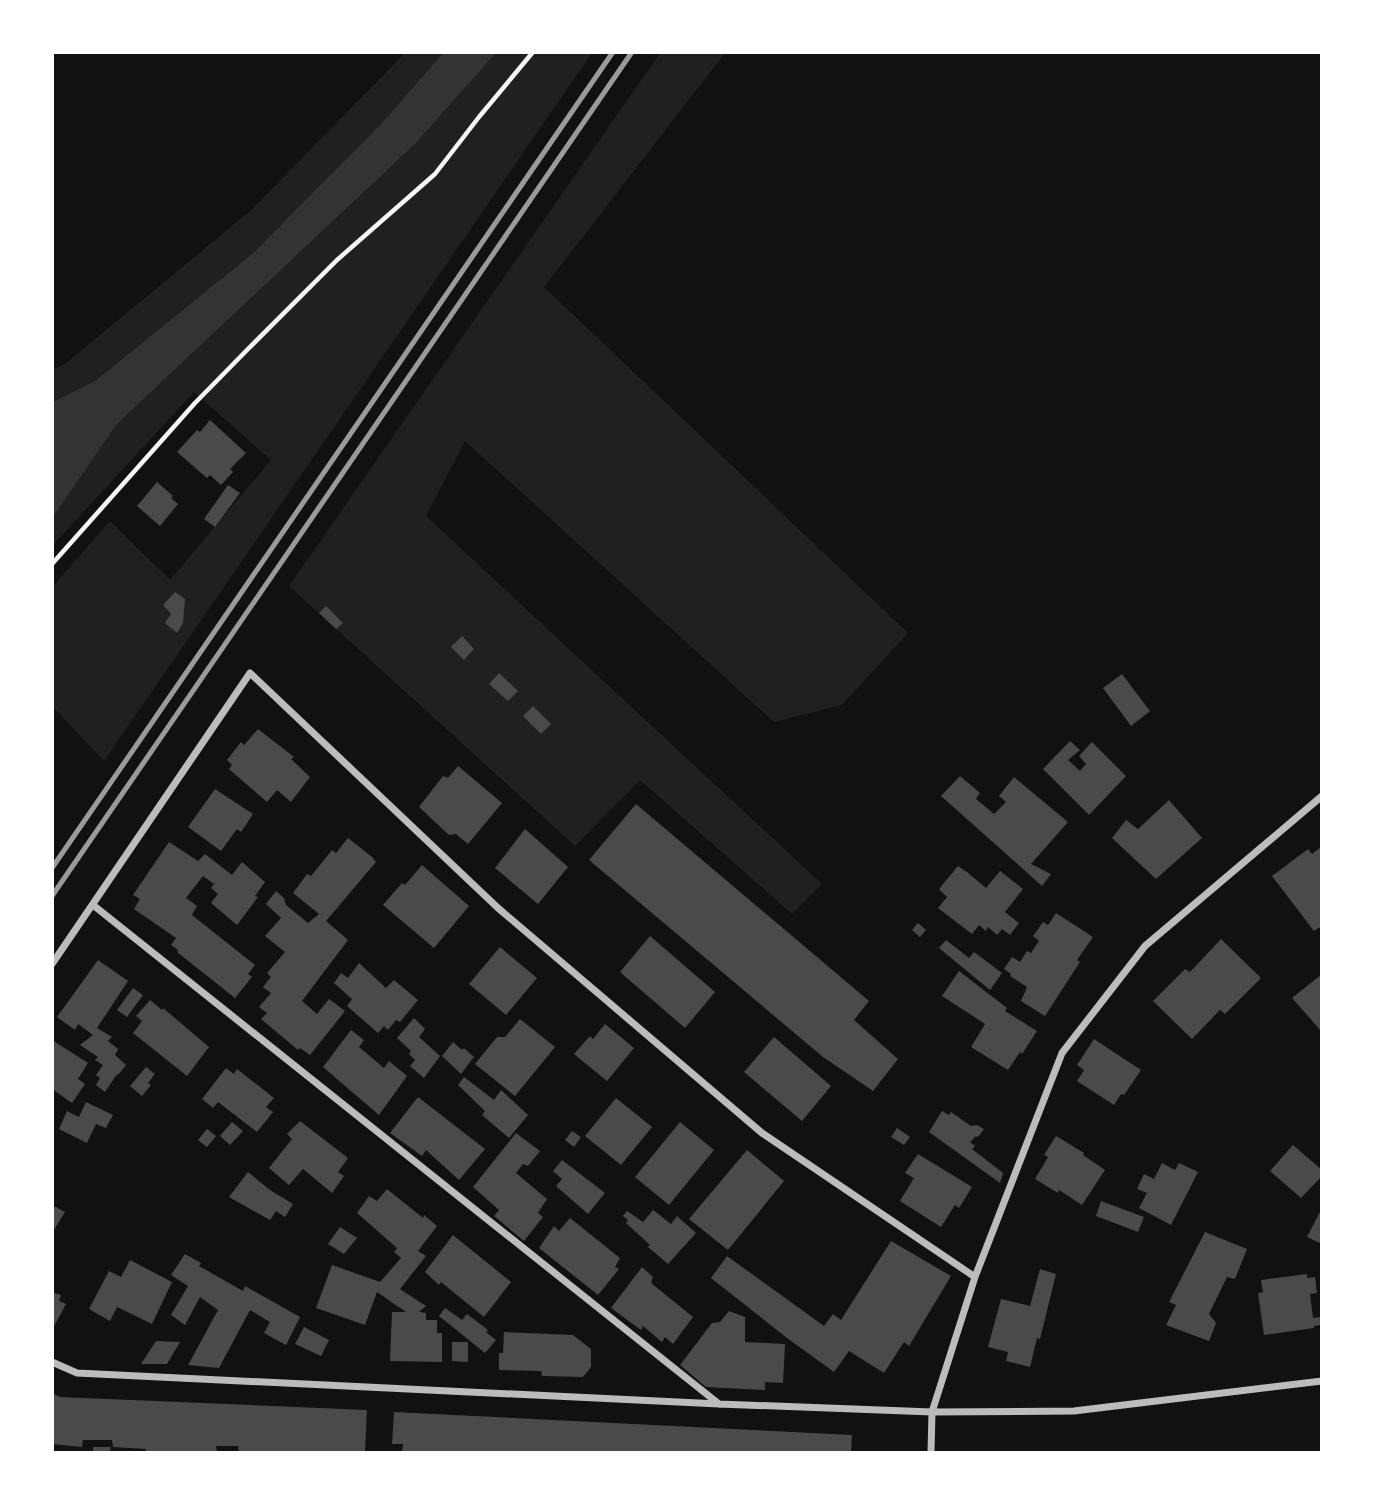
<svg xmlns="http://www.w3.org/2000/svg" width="1374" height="1505" font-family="'Archivo Narrow',sans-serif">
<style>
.green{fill:#202020}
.water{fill:#333}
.building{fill:#4a4a4a}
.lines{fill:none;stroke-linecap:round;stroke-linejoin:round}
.path{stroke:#f5f5f5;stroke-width:4.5}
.minor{stroke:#bcbcbc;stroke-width:7}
.rail{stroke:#9a9a9a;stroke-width:5}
</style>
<rect width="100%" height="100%" fill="#111"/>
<path class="green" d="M405,53H443L381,124L252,254L95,381L53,402V369L65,364L250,211Z
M496,53H592L104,761L53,707V586L110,521L170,580L271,460L194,392L53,545V517L117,424L416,143Z
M660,53H725L544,287L908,633L842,705L774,722L465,441L426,516L822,884L792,914L640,780L575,846L289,586Z"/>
<path class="water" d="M443,53H496L416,143L117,424L53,517V402L95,381L252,254L381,124Z"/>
<path class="building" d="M210,420L246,453L230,469L233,472L221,485L210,475L207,478L177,452L197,430L200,432Z
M157,482L173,496L171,498L178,504L160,526L137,506Z
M228,485L240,493L215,527L204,519Z
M175,592L185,599L183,623L177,633L165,623L171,614L163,605Z
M326,606L343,623L336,629L319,613Z
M462,636L474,649L464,660L451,647Z
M499,673L518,691L508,701L489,684Z
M1122,674L1150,711L1131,726L1103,688Z
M533,706L551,724L541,734L523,716Z
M258,729L294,757L291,759L310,777L291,802L277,790L267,802L229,769L232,765L227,760L241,742L244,745Z
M1070,741L1080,750L1068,760L1080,771L1086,764L1079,756L1092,742L1126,776L1089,815L1043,769Z
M458,766L502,803L468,844L456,834L449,835L419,807L443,776L448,778Z
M960,776L980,793L976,799L994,814L1006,802L999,796L1014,777L1068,822L1031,864L1051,874L1042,886L941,796Z
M215,789L253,814L241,832L237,829L221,851L188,827Z
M1169,800L1202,838L1156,879L1112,838L1126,820L1138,829Z
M636,804L869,1001L854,1020L898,1059L873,1091L823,1057L589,860Z
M525,829L568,867L538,904L495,868Z
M348,838L372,857L376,862L326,921L348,940L302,1001L317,1014L329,999L345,1011L310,1055L300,1048L298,1050L261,1019L267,1013L259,1007L271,993L263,987L271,977L267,973L285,952L265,936L281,918L266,904L276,891L284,898L286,905L308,923L319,914L293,893L307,874L311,876L332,850L336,853Z
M169,842L198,861L205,854L232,875L242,862L265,882L255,896L258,897L237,925L211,903L218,894L211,888L214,884L203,876L186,898L197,906L192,915L255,965L248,974L252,977L235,998L177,952L178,950L171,945L176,938L134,909L140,899L133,895Z
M1322,846V926L1314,931L1272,876L1308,849L1312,854Z
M422,865L469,906L434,948L383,905L402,883L405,885Z
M958,866L967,872L986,888L1000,871L1023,889L1005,912L1019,923L1010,935L1002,929L997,935L988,927L986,931L979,925L972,934L938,908L947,897L939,889Z
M1056,913L1093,937L1077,960L1080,962L1045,1016L1021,1001L1027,987L1010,976L1011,974L1004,969L1012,957L1020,962L1027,951L1031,953L1039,941L1033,936L1043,922L1048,925Z
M918,923L926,930L920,937L912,930Z
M650,936L715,992L685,1028L620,972Z
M1221,939L1261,978L1225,1014L1220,1010L1192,1039L1153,1001L1185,969L1190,972Z
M946,940L969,958L974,952L1002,973L990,990L939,948Z
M500,947L537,978L506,1015L469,984Z
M98,960L128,981L97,1028L112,1037L108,1041L118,1049L115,1055L126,1065L118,1075L117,1074L105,1092L96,1085L100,1078L96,1075L103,1065L95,1060L98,1057L80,1045L93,1035L78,1024L75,1030L57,1017Z
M359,963L386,988L394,980L418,1000L400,1022L396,1020L388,1030L384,1026L378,1033L347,1006L352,999L334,983L341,973L348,978Z
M959,971L1007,1008L1005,1011L1037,1031L1022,1054L1020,1052L1008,1070L971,1047L985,1024L942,996Z
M1322,974V1032L1292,998Z
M133,988L143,995L127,1017L117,1010Z
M150,1000L162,1010L163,1008L209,1047L187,1076L133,1033L142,1021L136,1016Z
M414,1018L425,1029L419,1037L440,1056L424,1078L410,1066L415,1060L409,1054L411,1051L397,1038Z
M520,1019L555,1047L515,1096L475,1064L497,1037H505Z
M605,1024L634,1048L607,1081L574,1054L590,1036L593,1039Z
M351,1030L364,1040L359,1047L384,1068L389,1061L407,1076L379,1115L323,1067Z
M774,1037L831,1086L802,1121L744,1072Z
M1094,1039L1141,1070L1124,1095L1121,1094L1114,1105L1077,1081L1084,1070L1077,1065Z
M52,1040L88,1063L78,1079L85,1084L72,1103L52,1089Z
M453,1042L462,1050L464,1048L474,1057L461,1074L442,1056Z
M146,1067L155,1074L148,1083L151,1085L142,1096L130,1086Z
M226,1068L234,1074L237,1069L274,1098L266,1107L273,1112L257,1132L218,1102L213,1108L202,1099Z
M464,1077L494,1100L501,1090L528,1115L509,1138L482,1115L485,1111L458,1085Z
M418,1097L485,1149L459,1180L426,1150L422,1156L390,1133Z
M616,1098L652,1127L621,1165L585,1136Z
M86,1102L113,1115L106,1128L96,1124L87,1143L59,1129L67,1111L79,1117Z
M942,1111L949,1115L951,1112L971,1126L977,1125L984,1129L978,1137L976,1136L970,1142L975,1146L972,1149L1003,1173L1000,1183L929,1132Z
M300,1121L348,1158L338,1172L344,1176L332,1193L303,1169L289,1185L269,1168L292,1139L287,1134Z
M232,1122L243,1131L230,1145L220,1136Z
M680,1122L714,1150L669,1205L635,1177Z
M897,1128L910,1137L904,1145L891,1137Z
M207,1129L216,1136L207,1147L198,1140Z
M572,1131L581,1137L574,1147L565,1140Z
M516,1133L540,1151L528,1166L523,1164L516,1173L547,1199L538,1213L543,1217L524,1241L494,1216L499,1210L473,1187Z
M1056,1136L1084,1153L1083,1155L1105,1170L1082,1205L1059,1190L1058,1193L1035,1179L1048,1157L1044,1155Z
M1293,1145L1322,1170V1176L1301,1198L1270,1171Z
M747,1150L784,1181L728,1250L689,1219Z
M918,1154L972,1187L959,1208L955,1205L941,1227L900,1201L914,1178L905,1173Z
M562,1160L605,1193L588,1214L556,1186L562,1179L553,1171Z
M1162,1163L1175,1170L1179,1163L1198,1172L1171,1225L1139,1208L1147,1193L1137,1189L1144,1174L1154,1179Z
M248,1172L270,1190L293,1204L285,1217L276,1211L270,1220L229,1197Z
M387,1189L423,1218L424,1215L437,1226L418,1251L426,1256L400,1289L426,1306L419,1312L426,1313V1320H437V1333H442V1362L390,1361L392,1312H406L377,1292L365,1325L316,1308L332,1265L380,1282L401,1258L394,1252L397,1248L357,1213L369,1196L377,1201Z
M1101,1201L1144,1217L1138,1232L1096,1216Z
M52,1205L65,1212L52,1233Z
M1322,1208V1244L1307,1237Z
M653,1210L671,1224L677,1216L696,1233L668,1264L648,1247L650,1245L626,1223L628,1220L623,1216L627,1211L643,1222Z
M570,1218L620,1258L615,1267L619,1269L598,1295L539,1248L554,1226L559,1231Z
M340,1227L357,1238L344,1254L328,1244Z
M1205,1232L1247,1249L1235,1279L1227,1277L1209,1314L1216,1323L1209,1341L1166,1325L1176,1305L1169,1302Z
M453,1235L511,1282L484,1317L441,1282L439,1285L425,1272Z
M891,1241L951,1276L909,1346L904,1342L884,1373L849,1351L834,1372L787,1338L711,1278L727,1256L824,1326L833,1314L841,1320Z
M185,1254L201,1263L199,1266L243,1291L245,1286L300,1317L286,1345L264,1333L270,1322L250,1310L219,1368L188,1365L218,1310L200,1297L185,1325L171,1315L188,1286L171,1275Z
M130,1260L172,1282L152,1324L117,1307L110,1321L89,1309L109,1271L121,1277Z
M642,1267L653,1277L651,1283L693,1317L673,1344L665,1337L662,1342L643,1326L641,1330L611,1308Z
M1040,1269L1056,1274L1040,1339L1037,1338L1030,1367L1006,1361L1008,1352L988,1347L1001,1299L1030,1306Z
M1307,1274V1278L1315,1277L1317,1293L1310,1294L1313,1318L1320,1317L1321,1325L1314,1326V1328L1264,1335L1258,1293L1263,1292L1261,1280Z
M52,1292L61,1295L59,1301L66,1304L52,1330Z
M445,1308L462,1320L467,1314L488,1330L486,1332L496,1340L485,1353L439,1316Z
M729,1311L745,1317V1342L785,1344L783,1383L765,1382V1390L706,1387L680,1365L712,1323L720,1322Z
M304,1327L329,1340L321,1356L295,1344Z
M504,1332L573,1335L591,1349V1367L583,1377L542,1376L541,1371L499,1370V1353H503Z
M156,1341L180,1342L167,1364H141Z
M452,1342H468V1362L452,1361Z
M52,1393L60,1397L367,1410L365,1452H239L238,1446H216L217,1452H145L146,1449L113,1447L112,1440H83L82,1447L52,1444Z
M394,1412L852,1435L851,1452H402L403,1444H392Z
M93,1447H111L110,1452H93Z"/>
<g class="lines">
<path class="path" d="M52,564L195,403L246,351L337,260L435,174L479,117L533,52"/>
<path class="minor" d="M93,905L719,1404
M52,964L250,673L498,908L762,1133L975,1277
M52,1362L77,1373L719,1404L932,1412L1074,1411L1322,1381
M931,1452L932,1412L975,1277L1062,1053L1145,946L1322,796"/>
<path class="rail" d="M52,868L613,52
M52,896L632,52"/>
</g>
<rect width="1374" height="1505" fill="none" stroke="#ffffff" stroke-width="108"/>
</svg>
